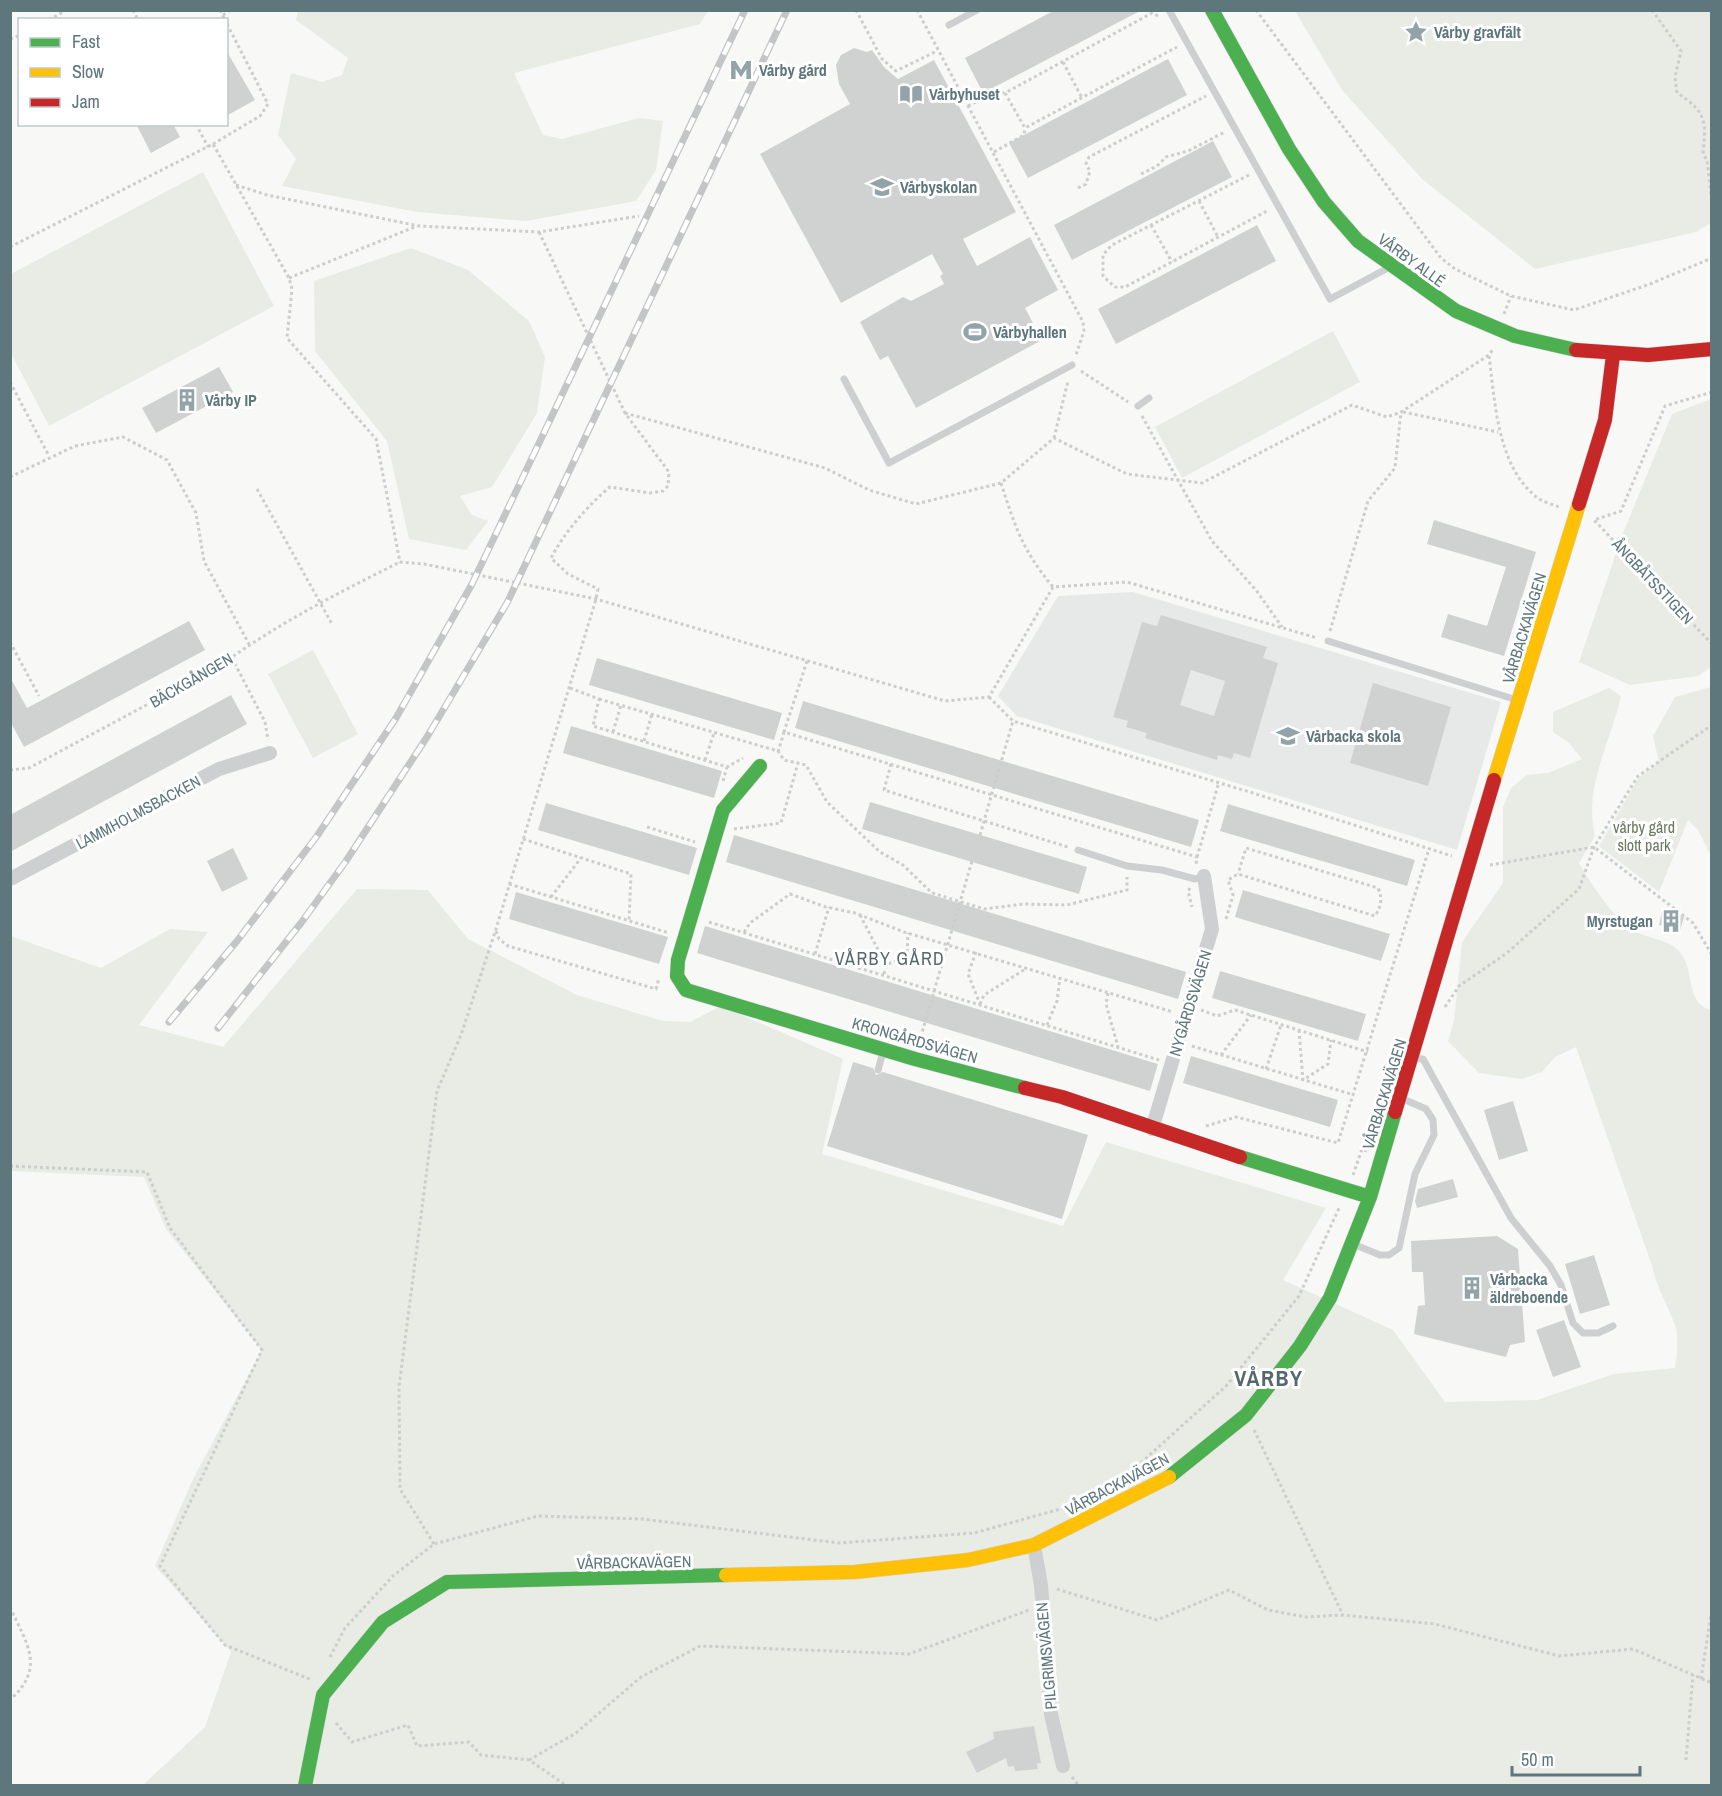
<svg xmlns="http://www.w3.org/2000/svg" width="1722" height="1796" font-family="'Archivo Narrow',sans-serif">
<style>
.built{fill:#e7e9e8}
.green{fill:#e9ebe5}
.building{fill:#d0d2d2;fill-rule:evenodd}
.lines{fill:none;stroke-linecap:round;stroke-linejoin:round}
.fast-casing{stroke:#d3d5d5;stroke-width:15}
.slow-casing{stroke:#d3d5d5;stroke-width:15}
.jam-casing{stroke:#d3d5d5;stroke-width:15}
.path{stroke:#cccecd;stroke-width:3;stroke-dasharray:3 3;stroke-linecap:butt}
.lane{stroke:#cecfd0;stroke-width:7}
.street{stroke:#cecfd0;stroke-width:14}
.fast{stroke:#4caf50;stroke-width:14}
.slow{stroke:#ffc107;stroke-width:14}
.jam{stroke:#c62828;stroke-width:14}
.rail-casing{stroke:#c3c5c6;stroke-width:7}
.rail{stroke:#fff;stroke-width:4.5;stroke-dasharray:14;stroke-linecap:butt}
.labels{text-anchor:middle;dominant-baseline:central;stroke-width:6;stroke-linejoin:round;paint-order:stroke}
.poi-label{font-size:16px;font-weight:bold;fill:#5d777d;stroke:#fff;text-anchor:start}
.street-label{font-size:16px;fill:#5d777d;stroke:#fff}
.park-label{font-size:16px;fill:#6c7a61;stroke:#fff}
.neighbourhood-label{font-size:18px;letter-spacing:1.5px;fill:#54686d;stroke:#fff}
.district-label{font-size:22px;font-weight:bold;letter-spacing:1.5px;fill:#54686d;stroke:#fff}
</style>
<rect width="100%" height="100%" fill="#f8f8f7"/>
<path class="built" d="M1133,592L1501,702L1457,850L1017,716L998,696L1058,596Z"/>
<path class="green" d="M298,11V10L708,11L700,24L514,73L543,135L562,139L639,118L663,121L656,170L636,201L526,221L417,212L282,186L296,159L278,135L291,73L322,82L342,75L348,58L296,20Z
M1295,11H1711V223L1696,232L1535,269L1422,179L1342,90Z
M203,172L274,306L49,426L11,353V274Z
M411,248L468,270L529,321L545,357L537,413L492,487L460,496L472,515L488,521L466,550L409,539L387,441L315,351L314,281Z
M1333,331L1360,382L1182,478L1155,427Z
M1711,399V667L1698,676L1630,685L1579,662L1623,533L1672,414Z
M313,650L358,734L313,758L268,674Z
M1711,687V856L1698,830L1688,820L1659,892L1599,846L1639,777L1659,762L1653,736L1675,697Z
M1609,688L1621,696C1611,742 1583,787 1595,836L1579,863C1593,886 1608,911 1630,928C1645,940 1671,937 1683,956C1694,974 1686,1003 1711,1010V1785H143L205,1727L231,1652L155,1566L193,1479L262,1350L166,1229L144,1177L11,1171V936L101,968L170,929L208,932L139,1025L223,1047L357,889L428,890L468,939L577,995L663,1021L690,1022L721,1006L843,1059L822,1154L1063,1226L1106,1142L1326,1208L1283,1280L1393,1330L1445,1402L1537,1400L1614,1374L1675,1368C1677,1354 1679,1338 1675,1325C1667,1304 1657,1288 1652,1266L1576,1047L1555,1057L1542,1072L1522,1079L1479,1073L1448,1041L1454,1021L1462,942L1503,883V807L1511,788L1527,775L1548,773L1582,759L1569,743L1553,732V712Z"/>
<path class="building" d="M1055,10H1142L983,93L965,58Z
M854,48L867,52L872,50L884,67L898,79L934,60L1016,212L963,239L977,266L1030,237L1058,290L1025,308L1042,340L916,408L888,356L880,360L860,322L903,297L911,301L944,284L940,276L943,274L932,254L841,303L760,154L850,104L839,84L836,65L841,55Z
M226,50L255,100L226,116Z
M1168,59L1187,95L1028,178L1009,143Z
M136,124H173L180,137L151,153Z
M1213,141L1232,177L1072,260L1054,225Z
M1257,225L1276,261L1116,344L1098,309Z
M219,367L233,392L156,433L142,408Z
M1434,520L1536,552L1504,656L1441,637L1448,614L1487,626L1506,567L1427,544Z
M1161,615L1267,647L1263,658L1278,663L1250,758L1234,753L1232,759L1218,755L1217,760L1145,738L1147,733L1126,727L1128,721L1113,717L1142,622L1157,626ZM1191,670L1225,681L1214,716L1180,705Z
M189,621L205,650L24,747L10,721V677L27,708Z
M597,658L782,713L774,740L589,685Z
M1373,683L1451,707L1428,786L1350,763Z
M231,695L247,724L10,852V815Z
M803,701L1199,820L1191,847L795,728Z
M571,726L722,771L714,798L563,753Z
M870,802L1087,867L1079,894L862,829Z
M546,803L697,848L689,875L538,830Z
M1228,804L1415,860L1407,886L1220,831Z
M734,835L1186,972L1178,999L726,862Z
M233,848L248,879L222,892L207,861Z
M1243,890L1390,934L1381,961L1235,917Z
M516,892L668,937L659,964L509,919Z
M1662,911L1684,917L1680,931L1659,925Z
M705,926L1158,1064L1150,1091L697,953Z
M1220,971L1366,1014L1358,1041L1212,998Z
M1191,1056L1338,1100L1330,1127L1183,1083Z
M853,1062L873,1068L876,1075L883,1072L1088,1135L1062,1219L827,1146Z
M1513,1101L1528,1151L1499,1160L1484,1110Z
M1453,1179L1458,1197L1417,1208L1415,1201L1418,1189Z
M1497,1236L1518,1249L1525,1342L1510,1345L1506,1357L1414,1334L1418,1306L1425,1305L1423,1272H1412L1411,1241Z
M1594,1255L1610,1305L1580,1314L1565,1264Z
M1564,1320L1581,1367L1553,1377L1536,1330Z
M1034,1726L1041,1763L1037,1764L1038,1769L1015,1771L1014,1766L1008,1767L1006,1758L977,1773L966,1752L994,1739L993,1732Z"/>
<g class="lines">
<g class="fast-casing">
<path id="fast" d="M1212,10L1289,149L1324,202L1358,241L1456,311L1515,336L1576,350
M760,766L723,810L678,960L677,976L686,990L915,1059L1025,1088
M1240,1157L1370,1197
M1169,1477L1246,1415L1300,1346L1330,1298L1370,1197L1395,1112
M305,1786L323,1695L383,1622L447,1582L726,1575"/>
</g>
<g class="slow-casing">
<path id="slow" d="M1494,780L1579,504
M726,1575L855,1572L968,1560L1034,1545L1169,1477"/>
</g>
<g class="jam-casing">
<path id="jam" d="M1576,350L1648,355L1712,349
M1579,504L1605,420L1613,355
M1025,1088L1062,1097L1240,1157
M1395,1112L1494,780"/>
</g>
<path class="path" d="M133,10L138,20
M220,10L225,20
M856,10L882,59L896,71L937,51
M917,10L1083,322L1084,331L1076,355
M1256,10L1441,258L1455,269L1511,296L1574,310L1650,284L1712,258
M1652,10L1681,51L1675,77L1677,93C1707,112 1706,121 1703,154L1707,160L1712,202
M223,15L231,10
M1158,16L1152,13L1005,93L1025,128L1177,47
M49,20L66,10
M10,39L20,35
M1063,62L1082,98
M968,106L995,92L1005,93
M196,124L208,147
M213,144L260,116L268,104L226,22
M994,152L1024,135L1025,128
M1141,174L1157,166L1166,157L1188,151L1225,132
M1249,175L1112,245L1103,255V276L1115,287H1125L1267,211
M236,185L267,195L419,226L539,232L639,216
M1078,188L1086,184L1090,171L1086,164L1089,157L1206,96
M1199,201L1218,237
M1151,225L1172,262
M10,247L213,144L289,278L292,289L287,338L376,439L400,562L424,564L596,599L945,701L989,697L1053,587L1127,582L1317,638
M289,278L417,226
M1504,314L1511,296
M1489,356C1495,401 1497,463 1534,495C1540,501 1551,504 1559,507
M1081,371L1128,402
M10,382L49,456
M1712,392L1665,406L1621,511L1594,520L1712,644
M1403,412L1498,432
M625,413L825,468L869,490L916,504L1001,483L1054,438L1127,474L1202,483L1352,405L1387,417L1401,412L1489,355L1494,348
M1142,416L1212,541L1256,590L1282,627
M1054,438L1068,381
M10,477L75,446L123,437L167,460L196,513L204,561L249,644
M1001,483C1015,527 1023,551 1053,587
M257,489L332,624
M1330,631L1368,501L1395,468L1401,412
M10,642L39,696
M232,658L265,722L268,740
M807,661L784,732L1197,857L1196,864
M570,688L599,699L593,726L727,767L743,758
M989,697L1013,721L1253,793L1452,856
M599,699L778,751L784,760L806,765L827,802L880,852L903,865L932,893L984,909L1024,904L1067,905L1127,890V877
M613,732L621,705
M644,741L652,714
M778,752L784,732
M705,760L714,733
M891,764L884,790L1068,847
M10,770L29,768L221,665C277,624 338,593 400,562
M723,781L727,767
M647,827L695,842
M734,829L781,823L798,763
M980,835L1013,721
M523,839L631,874L629,921
M1197,857L1219,782
M1490,865L1594,847L1693,923L1712,955
M509,884L669,933
M1190,888L1188,891L1192,907
M551,897L581,858
M860,915L886,965
M1226,919L1233,895L1228,880L1238,874L1375,916C1381,906 1383,900 1378,888L1246,848L1238,874
M709,922L1159,1060
M496,931L499,939L508,946L656,989L659,978
M744,932L750,923L790,894L826,907L855,913L904,932L1173,1012
M976,952L968,974L980,1004
M815,954L829,907
M884,974L886,965L907,956L908,933
M1108,993L1106,1004L1118,1047
M980,1004L984,995L1027,968
M1445,1007L1459,986L1507,953L1579,889L1594,847L1638,776L1712,725
M1201,1010L1217,1016L1235,1010L1368,1052
M1047,1025L1057,1001L1060,978
M1299,1030L1303,1080L1328,1064L1331,1040
M919,1043L972,861
M1192,1046L1354,1095
M1221,1055L1251,1015
M1266,1069L1281,1025
M1206,1126L1236,1117L1338,1143L1429,849
M10,1166L147,1172L170,1228L262,1350L160,1566L225,1645L312,1680
M1353,1175L1362,1149L1367,1151
M1254,1430L1343,1615
M1123,1479L1226,1386L1299,1296L1340,1206
M434,1544L400,1489L399,1387L437,1091L461,1035L496,929L596,599L598,589L568,574L551,558C564,533 588,505 610,487L650,493L663,491L668,486L669,472L625,413L539,232
M1057,1589L1157,1620L1229,1590L1268,1610L1306,1617L1343,1615L1435,1624L1559,1656L1633,1649L1712,1683
M10,1607C27,1645 46,1667 10,1700
M330,1657L345,1628L393,1576L434,1544L538,1516L642,1519L839,1543L974,1533L1064,1508
M1701,1679L1712,1608
M336,1723L352,1742L408,1725L417,1746L469,1742L481,1755L529,1760L567,1786
M529,1760L576,1733L641,1677L700,1646L909,1654L1029,1610
M1686,1760L1693,1675
M1072,1777L1079,1786"/>
<path class="lane" d="M1169,10L1330,299L1388,268
M949,25L977,10
M844,379L889,463L1072,365
M1138,406L1149,398
M1328,641L1517,700
M1078,850L1127,866L1162,870L1195,879L1204,876
M1413,1058L1423,1059L1511,1218L1550,1266L1561,1285L1573,1323L1583,1333H1598L1613,1326
M878,1070L883,1052
M1353,1244L1380,1255H1389L1399,1248L1415,1174L1434,1135L1433,1120L1426,1109L1401,1098"/>
<path class="street" d="M10,879L219,769L270,753
M1152,1129L1212,929L1204,876
M1034,1545L1041,1585L1051,1714L1063,1766"/>
<use href="#fast" class="fast"/>
<use href="#slow" class="slow"/>
<use href="#jam" class="jam"/>
<g class="rail-casing">
<path id="rail" d="M169,1022L237,941L317,836L396,718L472,584L745,10
M218,1028L301,923L346,861L427,737L507,603L787,10"/>
</g>
<use href="#rail" class="rail"/>
</g>
<defs>
<g id="sight-bare" transform="scale(1.8)"><path d="M0-6L1.8-2.2L6-1.7L2.9 1.2L3.7 5.4L0 3.3L-3.7 5.4L-2.9 1.2L-6-1.7L-1.8-2.2Z" fill="#93a4a8" stroke="#fff" stroke-width="2.5" paint-order="stroke"/></g>
<g id="metro-bare" transform="scale(1.8)"><path d="M-5.5 5V-5H-3L0 0L3-5H5.5V5H3V-.5L0 4L-3-.5V5Z" fill="#93a4a8" stroke="#fff" stroke-width="2.5" paint-order="stroke"/></g>
<g id="library-bare" transform="scale(1.8)"><path d="M-6-4Q-3-5.5-.7-3.5V5Q-3 3-6 4ZM6-4Q3-5.5 .7-3.5V5Q3 3 6 4Z" fill="#93a4a8" stroke="#fff" stroke-width="2.5" paint-order="stroke"/></g>
<g id="school-bare" transform="scale(1.8)"><path d="M0-5L7-2L0 1L-7-2ZM-4 1L0 2.5L4 1V4Q0 6-4 4Z" fill="#93a4a8" stroke="#fff" stroke-width="2.5" paint-order="stroke"/></g>
<g id="stadium-bare" transform="scale(1.8)"><path d="M0-5a6.5 5 0 1 0 0 10a6.5 5 0 1 0 0-10ZM-3.5-1.8h7v3.6h-7Z" fill="#93a4a8" stroke="#fff" stroke-width="2.5" paint-order="stroke"/></g>
<g id="building-bare" transform="scale(1.8)"><path d="M-4-6H4V6H1V3H-1V6H-4ZM-2.5-4.3h1.7v1.8h-1.7ZM.8-4.3h1.7v1.8H.8ZM-2.5-1h1.7V.8h-1.7ZM.8-1h1.7V.8H.8Z" fill="#93a4a8" stroke="#fff" stroke-width="2.5" paint-order="stroke"/></g>
</defs>
<g fill-rule="evenodd">
<use href="#sight-bare" x="1416" y="32"/>
<use href="#metro-bare" x="741" y="70"/>
<use href="#library-bare" x="911" y="94"/>
<use href="#school-bare" x="882" y="187"/>
<use href="#stadium-bare" x="975" y="332"/>
<use href="#building-bare" x="187" y="400"/>
<use href="#school-bare" x="1288" y="736"/>
<use href="#building-bare" x="1671" y="921"/>
<use href="#building-bare" x="1472" y="1288"/>
</g>
<g class="labels">
<g class="poi-label">
<text x="1434" y="32">Vårby gravfält</text>
<text x="759" y="70">Vårby gård</text>
<text x="929" y="94">Vårbyhuset</text>
<text x="900" y="187">Vårbyskolan</text>
<text x="993" y="332">Vårbyhallen</text>
<text x="205" y="400">Vårby IP</text>
<text x="1306" y="736">Vårbacka skola</text>
<text x="1653" y="921" text-anchor="end">Myrstugan</text>
<text x="1490" y="1279">Vårbacka<tspan x="1490" dy="18">äldreboende</tspan></text>
</g>
<g class="street-label">
<text transform="translate(1412 260) rotate(36)">VÅRBY ALLÉ</text>
<text transform="translate(1653 581) rotate(47)">ÅNGBÅTSSTIGEN</text>
<text transform="translate(1524 628) rotate(-73)">VÅRBACKAVÄGEN</text>
<text transform="translate(191 680) rotate(-30)">BÄCKGÅNGEN</text>
<text transform="translate(138 812) rotate(-28)">LAMMHOLMSBACKEN</text>
<text transform="translate(1190 1003) rotate(-73)">NYGÅRDSVÄGEN</text>
<text transform="translate(915 1040) rotate(16)">KRONGÅRDSVÄGEN</text>
<text transform="translate(1384 1094) rotate(-73)">VÅRBACKAVÄGEN</text>
<text transform="translate(1117 1484) rotate(-28)">VÅRBACKAVÄGEN</text>
<text transform="translate(634 1562) rotate(-1)">VÅRBACKAVÄGEN</text>
<text transform="translate(1046 1656) rotate(-95)">PILGRIMSVÄGEN</text>
</g>
<g class="park-label">
<text x="1644" y="827">vårby gård<tspan x="1644" dy="18">slott park</tspan></text>
</g>
<g class="neighbourhood-label">
<text x="890" y="958">VÅRBY GÅRD</text>
</g>
<g class="district-label">
<text x="1269" y="1378">VÅRBY</text>
</g>
</g>
<rect width="1722" height="1796" fill="none" stroke="#5d777d" stroke-width="24"/>
<rect x="18" y="18" width="210" height="108" fill="#ffffff" stroke="#bec9cb" stroke-width="1.5"/>
<rect x="30" y="38" width="30" height="9" fill="#4caf50" stroke="#bec9cb" stroke-width="1.5"/>
<text x="72" y="48" font-size="18" fill="#5d777d">Fast</text>
<rect x="30" y="68" width="30" height="9" fill="#ffc107" stroke="#bec9cb" stroke-width="1.5"/>
<text x="72" y="78" font-size="18" fill="#5d777d">Slow</text>
<rect x="30" y="98" width="30" height="9" fill="#c62828" stroke="#bec9cb" stroke-width="1.5"/>
<text x="72" y="108" font-size="18" fill="#5d777d">Jam</text>
<path d="M1512 1766v9h128v-9" fill="none" stroke="#5d777d" stroke-width="3"/>
<text x="1521" y="1766" font-size="18" fill="#5d777d" stroke="#ffffff" stroke-width="4.5" paint-order="stroke">50 m</text>
</svg>
